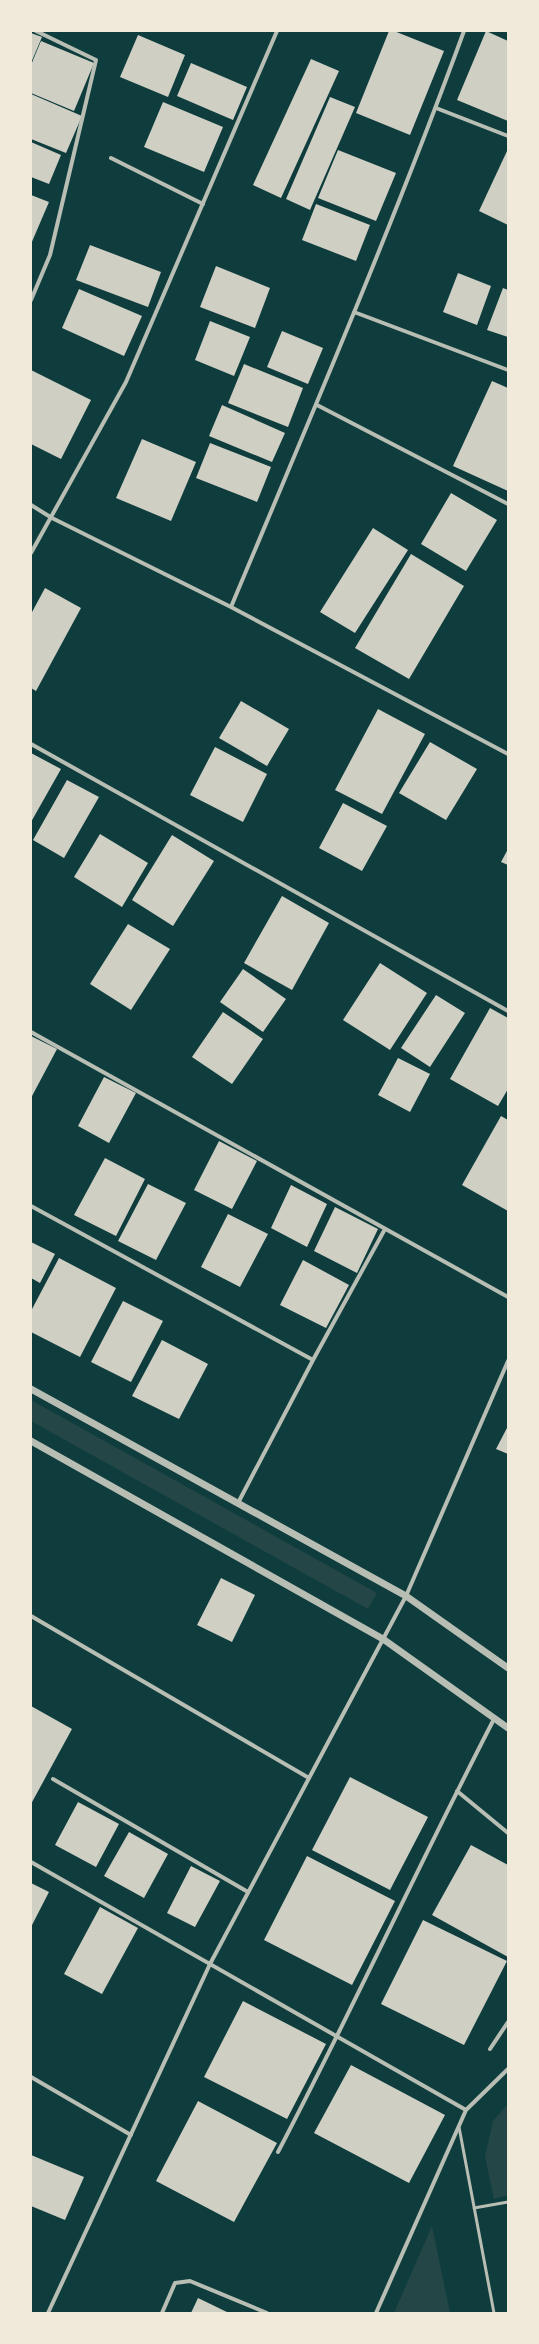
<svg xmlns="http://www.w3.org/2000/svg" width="539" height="2344" font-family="Lato,sans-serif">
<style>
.green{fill:#244646}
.building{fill:#cfcfc3}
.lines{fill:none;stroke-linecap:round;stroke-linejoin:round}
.service{stroke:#b8beb3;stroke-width:3}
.minor{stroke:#b8beb3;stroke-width:4}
.tertiary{stroke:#b8beb3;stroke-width:7}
</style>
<rect width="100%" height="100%" fill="#0f3d3e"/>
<path class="green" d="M31,1400L377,1593L368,1609L31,1421Z
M508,2104V2195L494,2199L485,2157L493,2121Z
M432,2226L450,2313H394Z"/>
<path class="building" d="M389,31H394L444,51L410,135L356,113Z
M486,31L508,41V121L457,100Z
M31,33L42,37L31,63Z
M138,35L185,55L168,97L120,77Z
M41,41L94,63L74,111L31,93V65Z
M311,59L339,71L281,198L253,185Z
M191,63L247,87L233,120L177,96Z
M31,94L82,116L66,153L31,139Z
M330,97L355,107L310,210L286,199Z
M163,102L223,127L204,172L144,147Z
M31,142L61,155L49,184L31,177Z
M338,150L396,173L376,221L318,198Z
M507,151H508V225L479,211Z
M31,195L49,202L31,244Z
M316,204L370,225L356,261L302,240Z
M90,245L161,272L148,307L76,280Z
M216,266L270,288L255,328L200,307Z
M458,273L491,286L477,325L443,312Z
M503,288L508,290V337L487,330Z
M79,289L142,316L124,356L62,328Z
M210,321L250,337L234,376L195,360Z
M282,331L323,348L308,384L267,367Z
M244,364L303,388L288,427L228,403Z
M31,370L91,400L61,459L31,444Z
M492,381L508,388V491L453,466Z
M222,405L285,433L272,462L209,436Z
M142,439L196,462L171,521L116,498Z
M210,443L271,467L257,502L196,478Z
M451,493L497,520L466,571L421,544Z
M373,528L408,550L355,633L320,612Z
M411,554L464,586L409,679L355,648Z
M45,588L81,608L36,691L31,688V614Z
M241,701L289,729L267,766L219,738Z
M378,709L425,734L382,814L335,790Z
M430,742L477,769L446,820L399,793Z
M215,747L267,774L243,822L190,795Z
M31,753L61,769L31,822Z
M67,780L99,797L64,858L33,840Z
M343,803L387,826L362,871L319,848Z
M100,834L148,863L122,907L74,877Z
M172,835L214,861L173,926L132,900Z
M508,849V865L501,862Z
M282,896L329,923L292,990L244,963Z
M128,924L170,949L131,1010L90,984Z
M380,963L427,993L390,1050L343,1020Z
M243,969L286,999L263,1032L220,1002Z
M436,995L465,1013L430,1067L401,1048Z
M490,1008L508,1018V1089L498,1106L450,1079Z
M223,1012L263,1039L232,1084L192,1057Z
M31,1036L57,1049L31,1098Z
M398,1058L430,1074L410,1112L378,1095Z
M104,1077L136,1093L109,1143L78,1126Z
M501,1116L508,1120V1211L462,1185Z
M219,1141L257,1161L232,1209L194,1190Z
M105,1158L145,1179L116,1236L74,1215Z
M148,1184L186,1203L156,1260L118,1241Z
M291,1185L327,1204L307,1247L271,1228Z
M335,1207L378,1229L357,1273L314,1251Z
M228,1214L268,1234L240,1287L201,1267Z
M31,1242L55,1254L40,1283L31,1278Z
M59,1258L116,1288L80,1357L31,1332V1311Z
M303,1260L349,1285L326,1328L280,1305Z
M123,1301L163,1321L131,1382L91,1362Z
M162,1340L208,1364L179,1419L132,1396Z
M508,1426V1454L496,1449Z
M221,1578L255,1595L232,1642L197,1625Z
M31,1706L72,1729L31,1804Z
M350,1777L428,1817L390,1890L312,1850Z
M78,1802L119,1824L96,1867L55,1845Z
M129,1832L168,1854L144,1898L104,1876Z
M471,1845L508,1865V1957L432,1915Z
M307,1856L395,1901L352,1985L264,1940Z
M191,1866L220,1881L195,1927L167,1913Z
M31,1883L49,1892L31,1927Z
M100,1907L138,1928L102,1994L64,1974Z
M423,1920L507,1961L464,2045L381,2004Z
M243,2001L326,2044L287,2119L204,2077Z
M351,2065L445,2115L409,2183L314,2133Z
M198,2101L277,2143L234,2222L156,2181Z
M31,2155L84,2177L65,2220L31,2206Z
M198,2298L229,2313H191Z"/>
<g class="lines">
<path class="service" d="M459,2127L494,2313
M474,2208L508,2202"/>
<path class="minor" d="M436,108L508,136
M111,158L203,204
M31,300L50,255L96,60L36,31
M354,312L508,370
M317,405L508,504
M31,505L52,518L231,607L508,754
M31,553L126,382L277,31
M231,607C311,416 393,225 464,31
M31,744L508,1011
M31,1032L508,1297
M31,1206L313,1360
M238,1503L313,1360L385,1229
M31,1616L309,1778
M53,1779L248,1892
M457,1791L508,1833
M31,1862L466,2110L508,2069
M490,2049L508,2022
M31,2077L131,2135
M278,2152C353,2009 420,1862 494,1719
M48,2313L210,1964L406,1596L508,1361
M162,2313L175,2283L190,2281L267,2313
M376,2313L466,2110"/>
<path class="tertiary" d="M31,1389L406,1596L508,1668
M31,1441L383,1639L508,1728"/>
</g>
<rect width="539" height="2344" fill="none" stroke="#f1e9da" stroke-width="64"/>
</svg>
